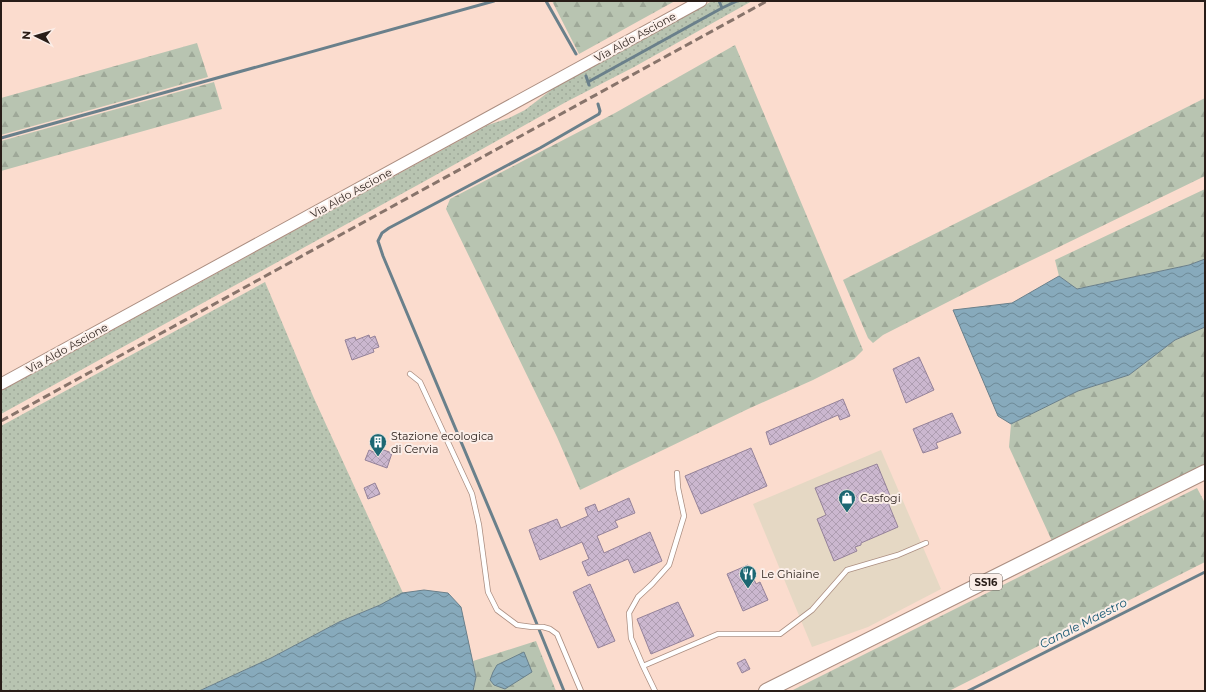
<svg xmlns="http://www.w3.org/2000/svg" width="1206" height="692" font-family="Montserrat,sans-serif">
<style>
.commercial{fill:#e5d8c4}
.grass{fill:url(#grass-dots)}
.forest{fill:url(#forest-firs)}
.water{fill:url(#water-waves);stroke:#6a808b}
.lines{fill:none;stroke-linecap:round;stroke-linejoin:round}
.stream{stroke:#6a808b;stroke-width:3}
.building{fill:url(#building-cross-hatch);stroke:#958299}
.service-casing{stroke:#ab8e81;stroke-width:6}
.tertiary-casing{stroke:#ab8e81;stroke-width:13}
.primary-casing{stroke:#ab8e81;stroke-width:16}
.service{stroke:#fff;stroke-width:4.5}
.tertiary{stroke:#fff;stroke-width:11}
.primary{stroke:#fff;stroke-width:14}
.rail{stroke:#88746b;stroke-width:3;stroke-dasharray:8 4;stroke-linecap:butt}
.labels{text-anchor:middle;dominant-baseline:central;stroke-width:4;stroke-linejoin:round;paint-order:stroke}
.shield{fill:#fbeee8;stroke:#675c56;stroke-width:1}
.shield-label{font-size:10px;font-weight:bold;fill:#281d18}
.street-label{font-size:11px;fill:#281d18;stroke:#fbeee8}
.poi-label{font-size:11px;fill:#281d18;stroke:#fbeee8;text-anchor:start}
.water-label{font-size:12px;font-style:italic;fill:#195974;stroke:#fbeee8}
</style>
<defs>
<pattern id="grass-dots" width="8" height="8" patternUnits="userSpaceOnUse"><rect width="8" height="8" fill="#b8c4b1"/><path d="M2 2h.1M6 6h.1" fill="none" stroke="#9ea898" stroke-width="1.8" stroke-linecap="round"/></pattern>
<pattern id="forest-firs" width="22" height="20" patternUnits="userSpaceOnUse"><rect width="22" height="20" fill="#b8c4b1"/><path d="M5 1l3.5 6h-7zM16 11l3.5 6h-7z" fill="#9ea898"/></pattern>
<pattern id="water-waves" width="16" height="10" patternUnits="userSpaceOnUse"><rect width="16" height="10" fill="#87aabc"/><path d="M0 5q4-4 8 0t8 0" fill="none" stroke="#6e8a98"/></pattern>
<pattern id="building-cross-hatch" width="8" height="8" patternUnits="userSpaceOnUse"><rect width="8" height="8" fill="#cbb7cf"/><path d="M0 0l8 8M0 8l8-8" fill="none" stroke="#ae9db1"/></pattern>
</defs>
<rect width="100%" height="100%" fill="#fbdcce"/>
<path class="commercial" d="M881,450L941,589L868,627L812,647L753,504Z"/>
<path class="grass" d="M712,1H752L634,67L566,102L425,181L1,414V391L488,125L509,118L525,110L555,87Z
M265,282L313,396L403,593L380,605L339,622L271,658L199,691H1V426Z"/>
<path class="forest" d="M552,1H675L579,54Z
M197,43L208,77L1,135V98Z
M735,45L863,350L854,359L813,380L748,409L580,490L557,437L446,209L450,199L615,113Z
M214,82L222,109L1,171V141Z
M1205,98V176L993,279L883,335L873,343L868,338L843,280Z
M1205,189V259L1189,265L1077,289L1059,276L1055,260Z
M1205,327V464L1052,541L1009,447L1011,424L1078,391L1129,375L1175,340Z
M1197,488L1205,503V562L949,691H791Z
M536,641L556,691H473L476,677L473,661Z"/>
<path class="water" d="M1205,259V327L1175,340L1129,375L1078,391L1011,424L998,416L953,310L1012,303L1059,276L1077,289L1189,265Z
M424,590L448,593L461,607L476,677L473,691H199L271,658L339,622L380,605L402,593Z
M524,652L532,672L505,689L494,685L490,680L493,672L497,665Z"/>
<g class="lines">
<path class="stream" d="M546,1L576,54
M722,8L737,1
M586,76L589,85
M588,82L722,8L719,1
M1,138L494,1
M564,691L517,575L383,256L378,241L382,233L389,228L540,148L599,114L600,111L598,104
M968,691L1205,572"/>
</g>
<path class="building" d="M369,335L370,338L375,336L379,347L373,349L374,352L352,360L345,340L355,337L356,340Z
M919,357L934,390L906,403L893,369Z
M843,399L850,416L840,420L838,415L770,445L766,432Z
M952,413L961,433L936,443L938,448L923,453L913,429Z
M378,448L392,453L387,468L365,460L369,450L376,453Z
M751,448L767,486L701,514L685,476Z
M877,464L893,503L889,505L898,527L861,543V545L855,547L857,551L834,561L817,519L826,515L815,488Z
M375,483L380,494L368,499L364,488Z
M629,498L635,513L615,521L618,527L597,536L604,553L650,532L662,561L634,573L628,559L588,576L582,562L589,559L582,542L540,560L529,530L557,519L561,528L588,516L585,508L595,504L598,512Z
M748,565L756,584L760,582L768,600L743,611L727,574Z
M590,584L615,641L598,648L573,592Z
M678,602L694,636L651,654L637,619Z
M745,659L750,669L742,673L737,663Z"/>
<g class="lines">
<g class="service-casing">
<path id="service" d="M410,374L420,382L472,494L479,525L488,592L497,610L517,625L532,627H543L550,629L557,634L581,691
M643,666L631,638L629,613L638,597L652,584L669,565L684,516L678,488L677,473
M655,691L643,666L718,634H780L812,610L847,570L898,555L926,543"/>
</g>
<g class="tertiary-casing">
<path id="tertiary" d="M1,384L701,1"/>
</g>
<g class="primary-casing">
<path id="primary" d="M766,691L1205,472"/>
</g>
<use href="#service" class="service"/>
<use href="#tertiary" class="tertiary"/>
<use href="#primary" class="primary"/>
<path class="rail" d="M1,421L767,1"/>
</g>
<defs>
<g id="building-pin" transform="scale(0.9)"><path d="M0 17L-7.5 6A9.5 9.5 0 1 1 7.5 6Z" fill="#1d6772" stroke="#fbeee8"/><path d="M-4-6H4V6H1V3H-1V6H-4ZM-2.5-4.3h1.7v1.8h-1.7ZM.8-4.3h1.7v1.8H.8ZM-2.5-1h1.7V.8h-1.7ZM.8-1h1.7V.8H.8Z" fill="#fff"/></g>
<g id="shop-pin" transform="scale(0.9)"><path d="M0 17L-7.5 6A9.5 9.5 0 1 1 7.5 6Z" fill="#1d6772" stroke="#fbeee8"/><path d="M-5-2.5h2.3a2.7 3.5 0 0 1 5.4 0H5L5.5 6h-11ZM-1.5-2.5h3a1.5 2.3 0 0 0-3 0Z" fill="#fff"/></g>
<g id="restaurant-pin" transform="scale(0.9)"><path d="M0 17L-7.5 6A9.5 9.5 0 1 1 7.5 6Z" fill="#1d6772" stroke="#fbeee8"/><path d="M-5-6h1v4h1v-4h1v4h1v-4h1v5L-1.5 .5V6h-2V.5L-5-1ZM5-6V6H3V1.5H1.5Q1.5-4 5-6Z" fill="#fff"/></g>
</defs>
<g fill-rule="evenodd">
<use href="#building-pin" x="378" y="442"/>
<use href="#shop-pin" x="847" y="498"/>
<use href="#restaurant-pin" x="748" y="574"/>
</g>
<g class="labels">
<rect class="shield" x="970" y="574" width="32" height="16" rx="3"/>
<g class="shield-label">
<text x="986" y="582">SS16</text>
</g>
<g class="street-label">
<text transform="translate(635 37) rotate(-29)">Via Aldo Ascione</text>
<text transform="translate(351 193) rotate(-29)">Via Aldo Ascione</text>
<text transform="translate(67 348) rotate(-29)">Via Aldo Ascione</text>
</g>
<g class="poi-label">
<text x="391" y="436">Stazione ecologica<tspan x="391" dy="13">di Cervia</tspan></text>
<text x="860" y="498">Casfogi</text>
<text x="761" y="574">Le Ghiaine</text>
</g>
<g class="water-label">
<text transform="translate(1083 623) rotate(-27)">Canale Maestro</text>
</g>
</g>
<rect width="1206" height="692" fill="none" stroke="#281d18" stroke-width="4"/>
<g transform="translate(36 36) rotate(275)" stroke="#fbeee8" stroke-width="3" paint-order="stroke">
<path d="M0-3L7 15L0 10L-7 15Z" fill="#281d18"/>
<text y="-6" font-size="11" font-weight="bold" text-anchor="middle" fill="#281d18">N</text>
</g>
</svg>
